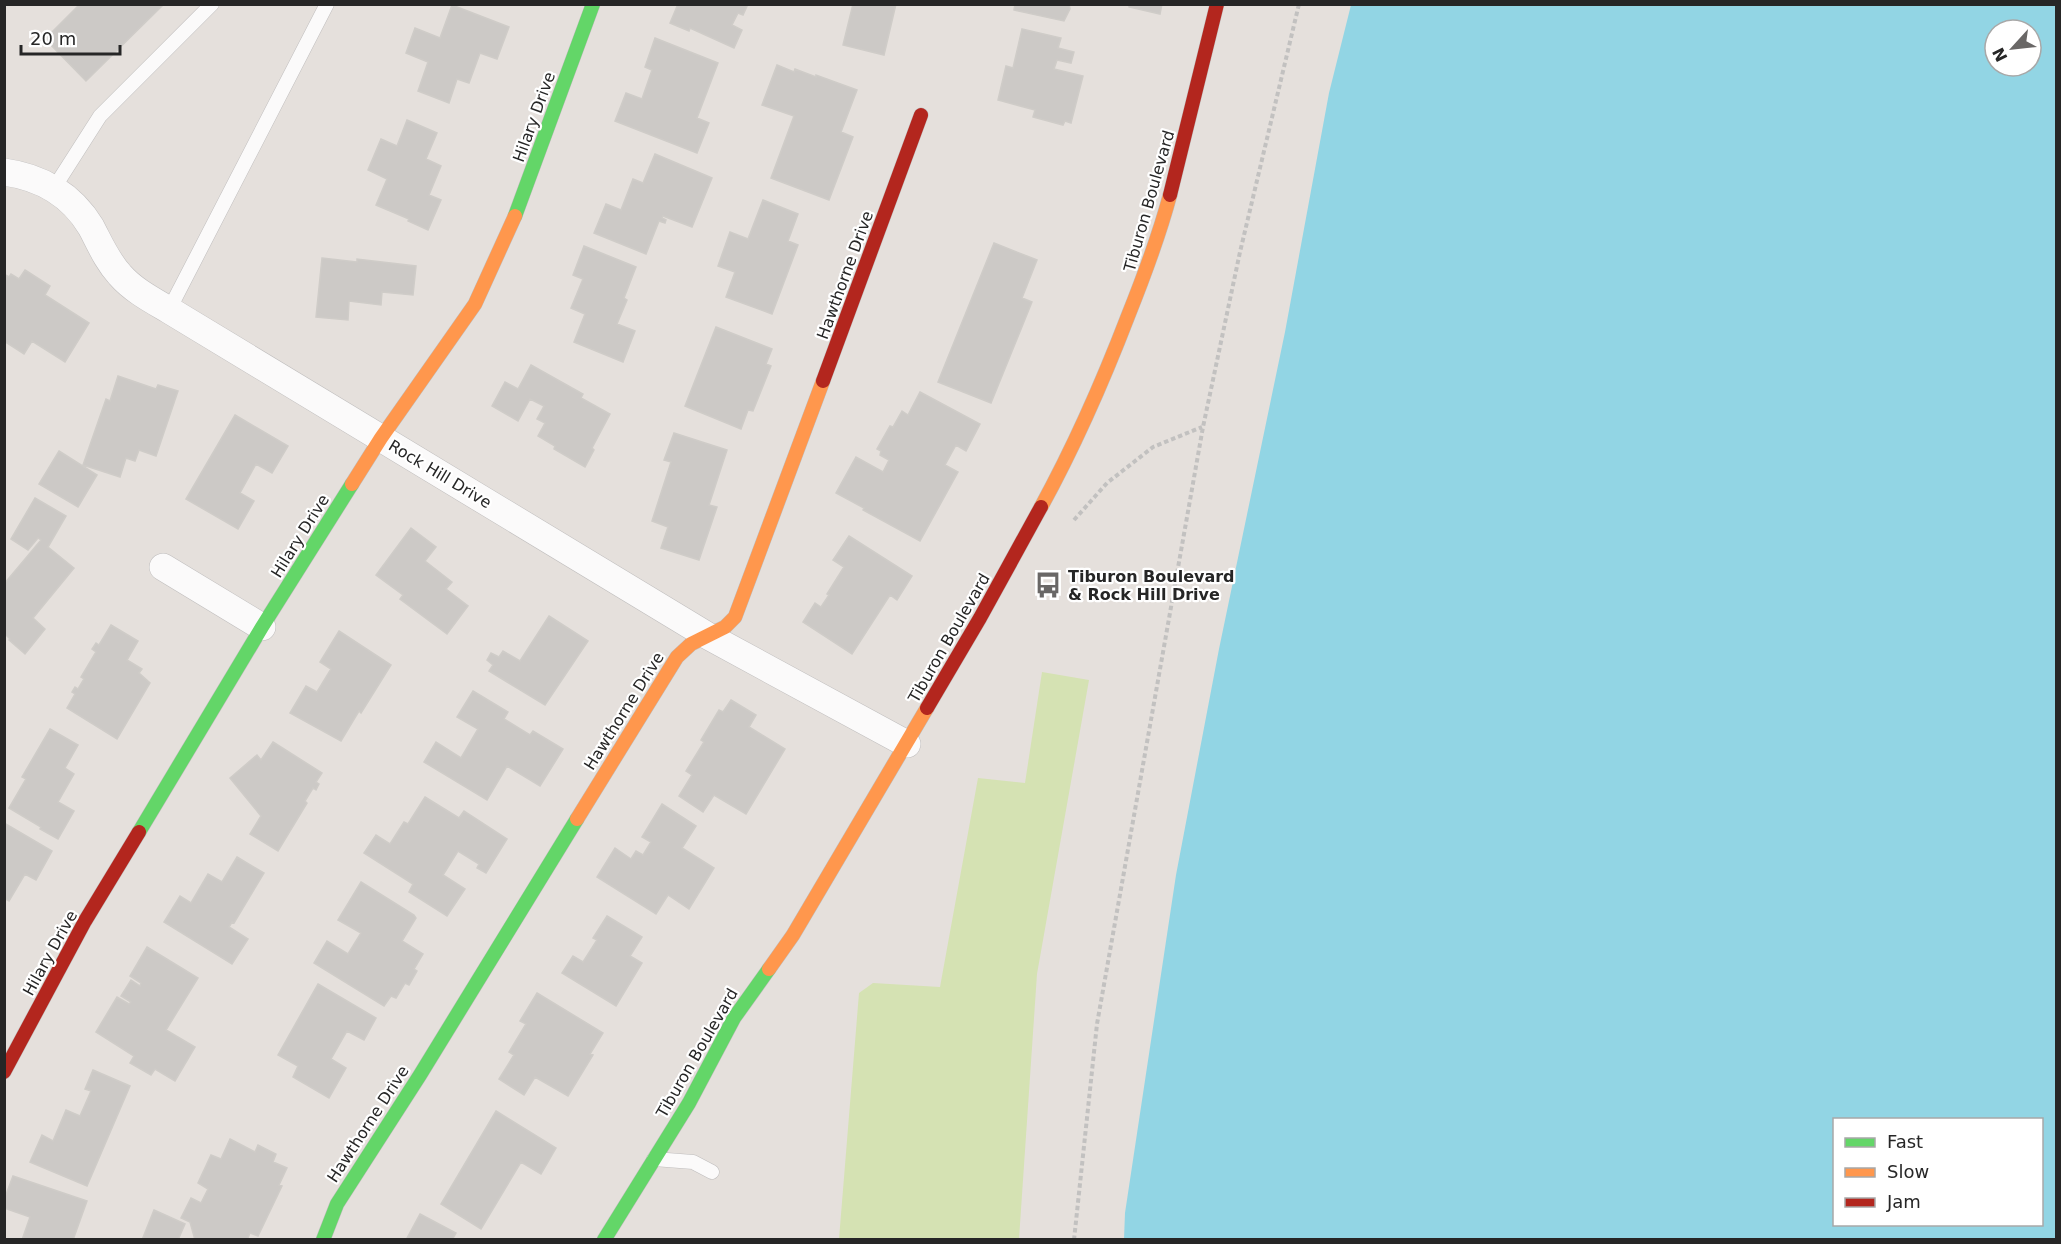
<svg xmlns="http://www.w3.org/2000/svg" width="2061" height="1244" font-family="'DejaVu Sans',sans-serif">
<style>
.pitch{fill:#d5e2b3}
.water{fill:#92d5e4;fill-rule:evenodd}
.building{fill:#ccc9c6;stroke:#cfccc8;stroke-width:1.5}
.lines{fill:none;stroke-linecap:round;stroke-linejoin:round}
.lane-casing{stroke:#bfbdbd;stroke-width:15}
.street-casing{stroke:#bfbdbd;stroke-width:28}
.fast-casing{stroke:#bfbdbd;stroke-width:15}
.slow-casing{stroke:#bfbdbd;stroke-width:15}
.jam-casing{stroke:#bfbdbd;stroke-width:15}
.path{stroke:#c2c1c0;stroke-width:4;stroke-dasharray:4.5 3;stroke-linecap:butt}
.lane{stroke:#fbfafa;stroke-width:14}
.street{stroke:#fbfafa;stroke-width:27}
.fast{stroke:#63d668;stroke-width:14}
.slow{stroke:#ff974d;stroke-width:14}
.jam{stroke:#b3261e;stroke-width:14}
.labels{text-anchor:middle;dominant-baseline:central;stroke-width:4.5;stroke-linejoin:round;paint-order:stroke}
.street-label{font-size:16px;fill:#262626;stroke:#fff}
.poi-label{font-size:16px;font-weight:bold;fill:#262626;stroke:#fff;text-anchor:start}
</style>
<rect width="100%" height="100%" fill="#e5e0dc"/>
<path class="pitch" d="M1042,672L1089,680L1037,974L1019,1239H839L859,993L873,983L940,987L978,778L1025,783Z"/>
<path class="water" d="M1351,5H2056V1239H1124L1125,1213L1176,875L1219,649L1285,332L1329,93ZM1995,30H2031V66H1995ZM1834,1120H2042V1224H1834Z"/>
<path class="building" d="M80,4H164L86,81L45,39Z
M678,4H748L743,15L738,13L732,25L742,30L734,48L690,28L689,31L670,23Z
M853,4H896L884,55L843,45Z
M1015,4H1069L1070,9L1064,21L1014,10Z
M1129,4H1162L1160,14L1129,7Z
M452,5L509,27L497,59L480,53L469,83L457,79L449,103L418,91L428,62L406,53L415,28L440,38Z
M1022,29L1061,38L1058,48L1074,52L1071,63L1057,60L1054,69L1083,76L1071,123L1065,121L1063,125L1033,117L1035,110L998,100L1006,66L1013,68Z
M655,38L718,63L697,118L709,123L697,153L615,121L626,93L642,99L652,70L645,67Z
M777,65L794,72L795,69L816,77V75L857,90L841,132L853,137L829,200L771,178L794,116L762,105Z
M407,120L437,133L426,159L441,166L429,195L441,200L428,230L408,221L409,219L376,205L387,179L368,170L381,139L397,146Z
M655,154L712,178L692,227L663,216L662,218L666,220L665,223L659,221L646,254L594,233L606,204L621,210L633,179L643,183Z
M763,200L798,214L788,241L798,245L772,314L726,297L735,272L718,266L730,232L748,239Z
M994,243L1037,260L1022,298L1032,302L991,403L938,382Z
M584,246L636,267L624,298L627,300L617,324L635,331L623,362L574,342L585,314L571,308L583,279L573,275Z
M322,258L357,262V259L416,266L413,295L382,292L381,305L349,301L348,320L316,317Z
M25,270L50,286L45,295L89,323L65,362L32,341L24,354L4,341V274L9,277L11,274L19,279Z
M716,327L772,349L766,364L771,366L753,411L748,410L741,429L685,406Z
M531,365L583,394L581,398L610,414L592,448L594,450L585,467L554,449L555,446L538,436L545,423L537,419L544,406L530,399L518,421L492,406L505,382L518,389Z
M118,376L156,389L158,385L178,391L156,456L139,450L135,461L126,458L120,477L83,465L106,399L110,401Z
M920,392L980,424L966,451L956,445L945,465L958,472L920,541L863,510L864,508L836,493L856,457L883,472L889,460L880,455L881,451L877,449L890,426L893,427L902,411L908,415Z
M235,415L288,446L272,473L256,464L240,493L254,501L238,529L186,499Z
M674,433L727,450L709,505L717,507L699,560L661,548L668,527L652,521L671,462L664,460Z
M59,451L97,475L78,507L39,484Z
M35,498L66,516L48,547L74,568L33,618L45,629L25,654L9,640L10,639L4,633V584L41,540L38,538L28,550L11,539Z
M411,528L436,547L425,561L452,582L446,589L468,606L447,634L400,599L403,595L376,575Z
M849,536L912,576L897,600L890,595L852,654L803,622L815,603L821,607L829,595L827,594L844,567L833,560Z
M549,616L588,641L545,705L489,671L493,665L487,660L491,653L499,657L503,651L520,661Z
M111,625L138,641L127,660L142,669L139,673L150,683L117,739L67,708L75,694L72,692L75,687L78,689L84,679L81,677L96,652L92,649L96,643L99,645Z
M339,631L391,665L361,713L359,711L341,741L290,713L306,686L317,692L331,669L320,662Z
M473,691L508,712L504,719L530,735L533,731L563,749L540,786L507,766L487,800L424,762L436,742L461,758L478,729L457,717Z
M731,700L756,715L749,727L785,749L746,814L714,795L703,812L679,796L692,775L686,771L704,742L701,740L719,710L723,712Z
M50,729L78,745L65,768L74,774L58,802L74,811L58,839L40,829L41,827L9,808L26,779L22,777Z
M273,742L322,773L316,782L319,784L316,790L313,788L305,801L307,803L278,851L250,834L261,816L230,778L257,755L261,760Z
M425,797L459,818L464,811L507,839L486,873L477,868L479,864L458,851L443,875L465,889L447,916L409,892L413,884L364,853L376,835L390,844L404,822L408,824Z
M662,804L696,826L682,848L714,868L689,909L668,895L656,914L597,877L615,848L631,859L636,851L643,855L651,842L642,837Z
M4,823L52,851L36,880L25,874L9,901L4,898Z
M237,857L264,873L234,923L232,922L229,927L248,939L232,964L164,922L180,896L191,903L208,874L222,882Z
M361,882L414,915L416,918L402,941L423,954L414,969L417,971L409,985L405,983L396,998L391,996L384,1006L314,963L327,941L348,954L361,933L338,920Z
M607,916L642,937L630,956L642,963L616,1006L562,973L573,956L583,962L597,940L593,938Z
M147,947L198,978L166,1030L195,1047L175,1081L155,1069L151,1075L130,1063L134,1056L96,1032L117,997L129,1004L131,1002L121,996L131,980L140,986L141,983L130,976Z
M318,984L376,1018L364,1040L347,1031L331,1059L346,1068L329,1098L293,1077L298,1066L278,1055Z
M537,993L603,1033L590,1054L593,1055L568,1096L535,1077L524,1095L499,1079L514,1055L509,1052L526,1024L520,1021Z
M93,1070L130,1086L87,1186L30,1162L42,1135L53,1141L66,1110L80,1116L91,1091L85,1089Z
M496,1111L556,1148L541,1174L521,1162L481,1229L441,1204Z
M230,1139L255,1152L258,1145L276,1154L273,1162L287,1168L279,1185L282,1186L258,1236L250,1233L247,1240H195L190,1222L181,1218L191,1198L201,1203L208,1189L198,1183L211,1155L221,1159Z
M13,1176L87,1201L73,1240H22L30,1217L4,1208V1200Z
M154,1210L185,1224L178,1240H142Z
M420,1214L456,1233L452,1240H406Z"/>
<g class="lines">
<g class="lane-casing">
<path id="lane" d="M54,188L100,116L212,4
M169,310L327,4
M654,1159L693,1162L712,1172"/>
</g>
<g class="street-casing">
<path id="street" d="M4,172C41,177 72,195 91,227C100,244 107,261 120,275C133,290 152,300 169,310L708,636L907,744
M163,567L262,627"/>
</g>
<g class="fast-casing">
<path id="fast" d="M515,216L593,4
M139,832L262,627L352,484
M323,1240L337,1204L420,1075L577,819
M604,1240L689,1103L734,1018L769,969"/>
</g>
<g class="slow-casing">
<path id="slow" d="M352,484L381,438L475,304L515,216
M1041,507C1075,445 1103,381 1128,316C1144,276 1159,236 1170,195
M577,819L677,657L691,644L725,627L735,617L823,381
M769,969L793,935L927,708"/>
</g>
<g class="jam-casing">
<path id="jam" d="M1170,195L1217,4
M823,381L921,115
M927,708L980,618L1041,507
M4,1072L85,921L139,832"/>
</g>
<path class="path" d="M1074,520L1107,483L1153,447L1202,427
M1074,1240L1097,1024L1203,427L1240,252L1299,4"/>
<use href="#lane" class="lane"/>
<use href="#street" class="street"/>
<use href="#fast" class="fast"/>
<use href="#slow" class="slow"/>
<use href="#jam" class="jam"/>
</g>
<defs>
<g id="bus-bare" transform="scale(2.07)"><path d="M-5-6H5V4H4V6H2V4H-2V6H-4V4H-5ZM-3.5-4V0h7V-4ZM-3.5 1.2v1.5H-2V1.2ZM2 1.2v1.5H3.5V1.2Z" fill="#696766" stroke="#fff" stroke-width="2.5" paint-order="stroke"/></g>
</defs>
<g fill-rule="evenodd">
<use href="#bus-bare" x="1048" y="585"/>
</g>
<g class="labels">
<g class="street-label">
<text transform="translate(534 117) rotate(-70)">Hilary Drive</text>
<text transform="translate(1149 201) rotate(-74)">Tiburon Boulevard</text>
<text transform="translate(845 275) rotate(-70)">Hawthorne Drive</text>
<text transform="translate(440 474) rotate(31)">Rock Hill Drive</text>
<text transform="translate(300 536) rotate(-58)">Hilary Drive</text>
<text transform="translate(949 638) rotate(-60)">Tiburon Boulevard</text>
<text transform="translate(624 711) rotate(-58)">Hawthorne Drive</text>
<text transform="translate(50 953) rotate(-61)">Hilary Drive</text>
<text transform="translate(697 1053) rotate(-60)">Tiburon Boulevard</text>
<text transform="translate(368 1124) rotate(-57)">Hawthorne Drive</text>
</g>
<g class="poi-label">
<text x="1068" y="576">Tiburon Boulevard<tspan x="1068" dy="18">&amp; Rock Hill Drive</tspan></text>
</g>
</g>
<rect width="2061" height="1244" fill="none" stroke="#262626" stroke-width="12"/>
<rect x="1833" y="1118" width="210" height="108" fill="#ffffff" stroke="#a8a8a8" stroke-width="1.5"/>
<rect x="1845" y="1138" width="30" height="9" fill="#63d668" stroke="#a8a8a8" stroke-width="1.5"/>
<text x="1887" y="1148" font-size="18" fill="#262626">Fast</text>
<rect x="1845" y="1168" width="30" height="9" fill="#ff974d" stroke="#a8a8a8" stroke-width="1.5"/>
<text x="1887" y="1178" font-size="18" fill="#262626">Slow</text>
<rect x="1845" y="1198" width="30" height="9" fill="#b3261e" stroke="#a8a8a8" stroke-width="1.5"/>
<text x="1887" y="1208" font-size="18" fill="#262626">Jam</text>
<g transform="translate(2013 48) rotate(243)"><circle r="28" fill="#ffffff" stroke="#a8a8a8" stroke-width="1.5"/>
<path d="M0-4.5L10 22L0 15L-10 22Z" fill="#696766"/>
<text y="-9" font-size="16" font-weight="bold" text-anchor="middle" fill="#262626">N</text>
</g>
<path d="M21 45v9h99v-9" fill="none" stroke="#262626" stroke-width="3"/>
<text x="30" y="45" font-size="18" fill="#262626" stroke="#ffffff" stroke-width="4.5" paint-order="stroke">20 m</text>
</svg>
